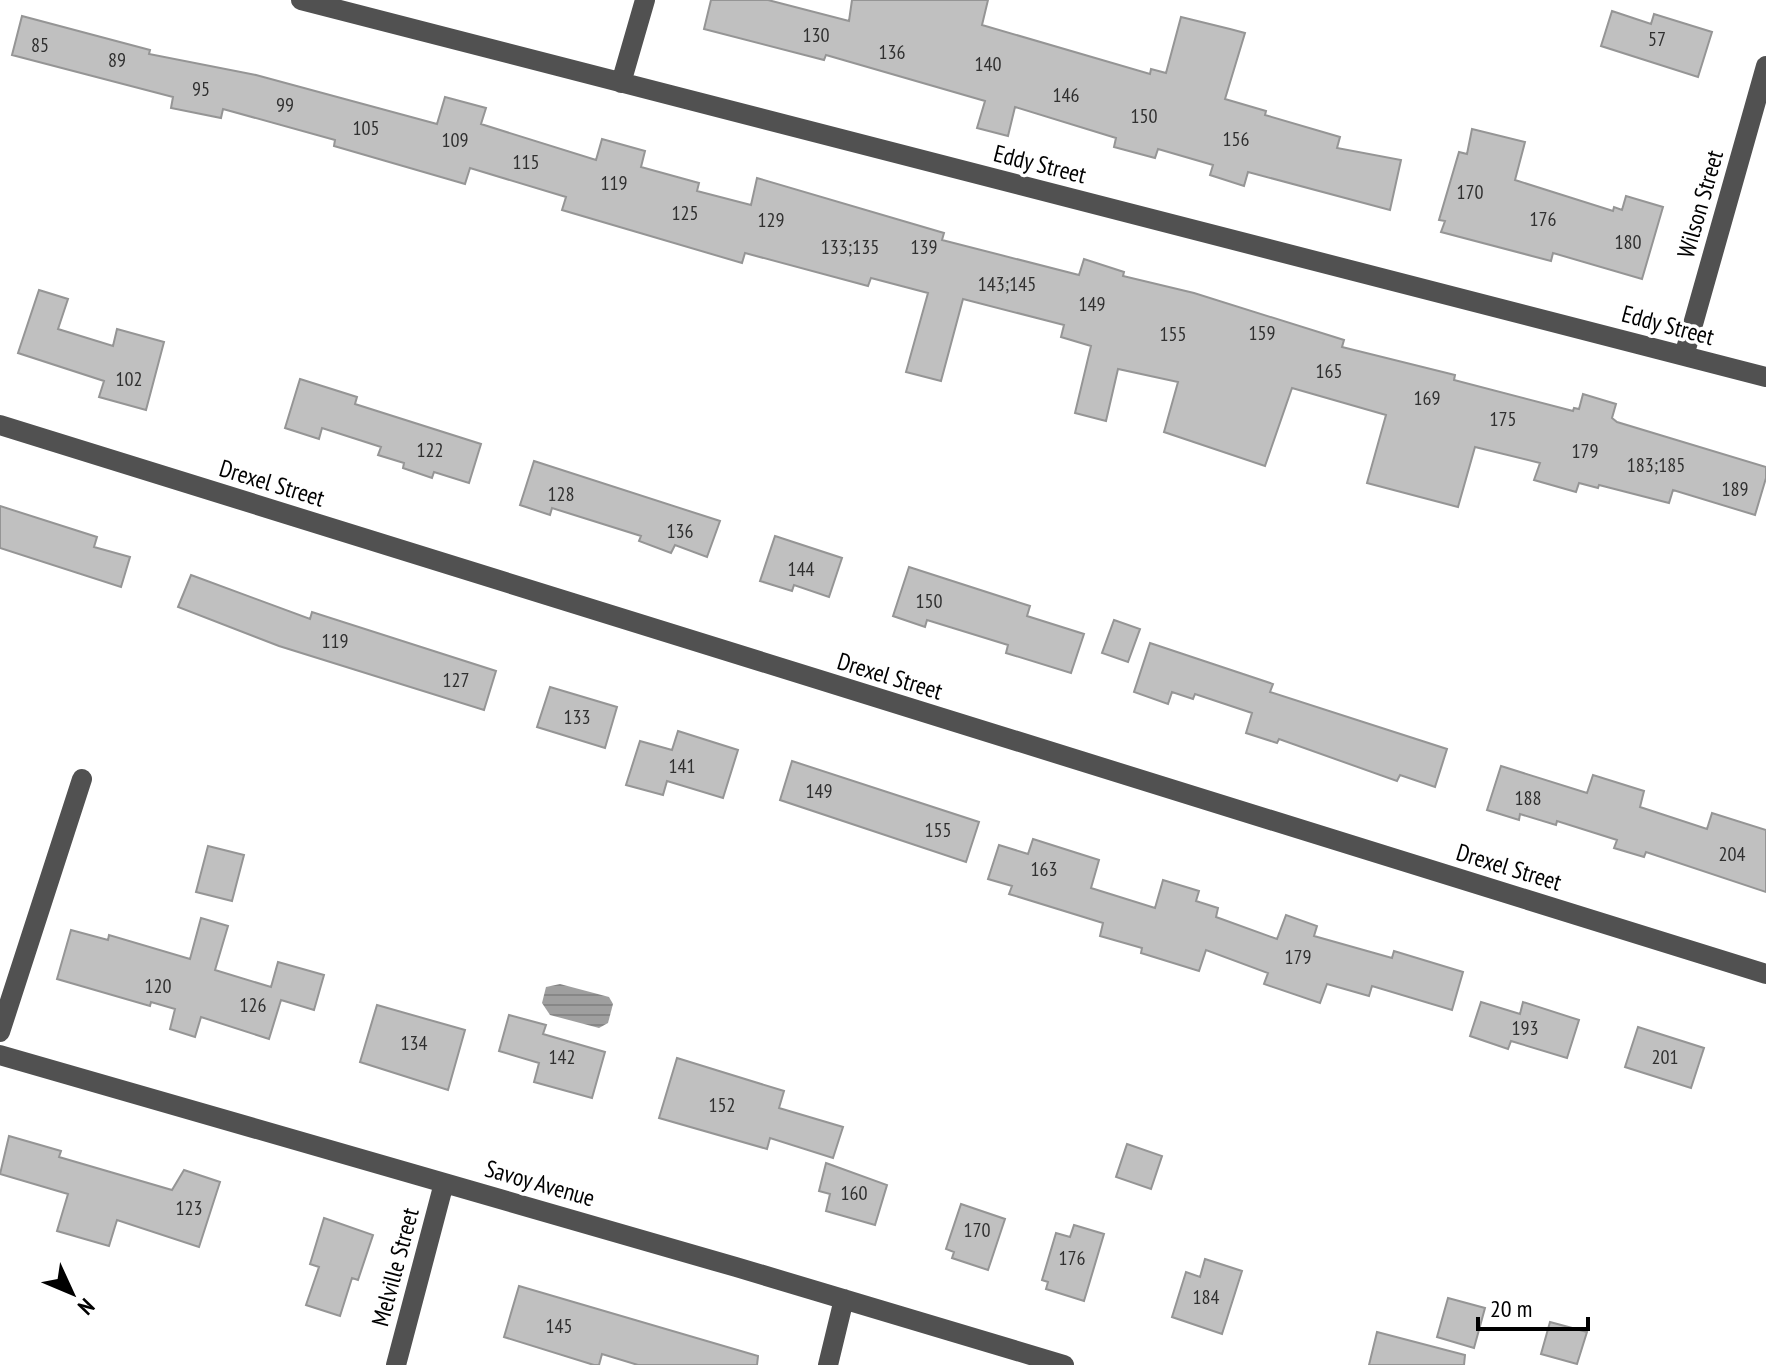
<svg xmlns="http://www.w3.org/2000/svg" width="1766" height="1365" font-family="'PT Sans Narrow',sans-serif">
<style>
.water{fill:url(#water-rules)}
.building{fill:#c0c0c0;stroke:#959595;stroke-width:2}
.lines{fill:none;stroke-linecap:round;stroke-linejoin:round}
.minor{stroke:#515151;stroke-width:20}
.labels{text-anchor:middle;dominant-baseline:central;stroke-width:7;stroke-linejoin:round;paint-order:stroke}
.number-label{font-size:20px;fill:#303030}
.street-label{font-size:24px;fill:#000;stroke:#fff}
</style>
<defs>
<pattern id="water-rules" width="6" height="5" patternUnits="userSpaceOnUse" patternTransform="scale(2)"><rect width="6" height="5" fill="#9f9f9f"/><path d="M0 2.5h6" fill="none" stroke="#878787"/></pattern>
</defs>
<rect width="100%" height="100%" fill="#fff"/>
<path class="water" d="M560,984L609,997L613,1004L608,1023L599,1028L550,1015L542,1003L546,987Z"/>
<path class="building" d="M711,0H768L849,21L852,0H988L982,25L1150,74L1151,69L1166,73L1181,17L1230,29L1245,33L1225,99L1266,111L1265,115L1340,137L1337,148L1401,160L1390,210L1248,172L1244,186L1210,175L1213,165L1158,149L1155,158L1114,147L1116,138L1015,107L1008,136L977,128L985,101L826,55L824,60L704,29Z
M1612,11L1651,24L1654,14L1712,32L1698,77L1601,46Z
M22,16L150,50L149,54L256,75L437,124L445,97L486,108L481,124L596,160L602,139L645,151L641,167L699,183L697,191L751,205L757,178L944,233L942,240L1079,275L1084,259L1124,272L1123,276L1194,293L1344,340L1342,347L1455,375L1454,380L1573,411L1574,408L1579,409L1583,394L1616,404L1612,418L1617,422L1766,467V478L1755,515L1673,490L1669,503L1599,485L1598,488L1579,483L1576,492L1534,480L1540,463L1475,447L1458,507L1367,483L1386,415L1292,388L1265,466L1164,432L1178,382L1118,369L1106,421L1075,413L1091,346L1061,337L1064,325L963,299L941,381L906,372L928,293L871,278L868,286L745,253L742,263L562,210L566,197L470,168L465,184L334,146L335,140L223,109L221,118L171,108L173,97L12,55Z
M1472,129L1525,142L1515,180L1613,211L1614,207L1622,210L1626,196L1663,207L1642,279L1553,253L1551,261L1441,232L1445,221L1439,220L1459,152L1467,154Z
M39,290L68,299L58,329L113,346L117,329L164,342L146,410L99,397L104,381L18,353Z
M300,379L357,397L355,404L481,444L469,483L434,472L432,478L403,468L404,463L378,455L381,447L322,428L319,439L285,428Z
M534,461L720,521L707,557L675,545L671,553L639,541L641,536L552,508L550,515L520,505Z
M0,506L97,537L94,547L130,557L121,587L0,548Z
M775,536L842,558L829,597L794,585L792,591L760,581Z
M909,567L1030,606L1027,616L1084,634L1071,673L1006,653L1008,645L927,620L925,627L893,616Z
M191,575L310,619L312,612L496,671L484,710L279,646L178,607Z
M1114,620L1140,629L1128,662L1102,653Z
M1150,643L1273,684L1270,692L1447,749L1435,787L1400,775L1397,781L1279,739L1277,743L1246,733L1252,713L1195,694L1193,699L1172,692L1168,704L1134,692Z
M550,687L617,707L605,748L537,727Z
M678,731L738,750L723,798L667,781L663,795L626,785L640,741L672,750Z
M792,761L979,822L966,862L780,800Z
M1501,766L1587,793L1593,775L1644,791L1640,807L1707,829L1712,813L1766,830V892L1646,852L1644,857L1614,848L1617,840L1557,821L1556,825L1520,814L1519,820L1487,810Z
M1033,839L1099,860L1091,888L1155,908L1163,880L1199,891L1196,901L1218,908L1216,917L1277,939L1286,915L1317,926L1314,936L1392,958L1394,951L1463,972L1452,1010L1372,986L1369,996L1327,984L1320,1003L1264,984L1268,973L1206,950L1199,971L1141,953L1142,948L1100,936L1103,923L1009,894L1012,886L988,879L999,845L1028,854Z
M208,846L244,855L232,901L196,892Z
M201,918L228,926L215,970L271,987L278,962L324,975L314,1010L281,1000L269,1039L201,1017L195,1037L170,1029L175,1009L151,1002L150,1006L57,979L71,930L108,940L109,935L190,959Z
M1481,1002L1520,1014L1523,1002L1579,1020L1567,1058L1511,1041L1508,1049L1470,1036Z
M377,1005L465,1030L448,1090L360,1062Z
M509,1015L546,1025L543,1034L605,1052L592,1098L534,1082L539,1063L499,1051Z
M1638,1027L1704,1048L1691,1088L1625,1067Z
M677,1058L784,1091L779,1108L843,1127L833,1158L770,1138L767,1149L659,1118Z
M9,1136L61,1151L59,1157L172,1190L184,1170L220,1182L199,1247L117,1220L109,1246L57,1231L68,1194L0,1174Z
M1127,1144L1162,1156L1151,1189L1116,1177Z
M826,1163L887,1185L875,1225L826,1211L830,1194L819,1191Z
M961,1204L1005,1219L988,1270L952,1258L954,1252L946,1249Z
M324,1218L373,1235L358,1280L352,1278L340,1316L306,1305L319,1267L310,1264Z
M1074,1225L1104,1234L1084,1301L1046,1289L1048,1282L1042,1280L1056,1233L1070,1237Z
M1205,1259L1242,1271L1222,1334L1172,1317L1186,1272L1200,1277Z
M519,1286L758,1356L757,1365H638L602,1354L599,1365H594L504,1337Z
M1448,1298L1485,1308L1474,1348L1437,1337Z
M1550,1322L1587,1332L1577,1364L1541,1354Z
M1377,1332L1465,1355L1464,1365H1369Z"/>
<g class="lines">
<path class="minor" d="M301,0L1766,377
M621,83L645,0
M1684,356L1766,66
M0,425L1766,974
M0,1032L82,779
M0,1055L736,1267L1064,1365
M396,1365L444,1183
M828,1365L844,1299"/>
</g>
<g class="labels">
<g class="number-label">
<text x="816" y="35">130</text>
<text x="1657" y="39">57</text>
<text x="40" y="45">85</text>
<text x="892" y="52">136</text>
<text x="117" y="60">89</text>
<text x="988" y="64">140</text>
<text x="201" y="89">95</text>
<text x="1066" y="95">146</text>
<text x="285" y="105">99</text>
<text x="1144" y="116">150</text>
<text x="366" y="128">105</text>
<text x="1236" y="139">156</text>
<text x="455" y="140">109</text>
<text x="526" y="162">115</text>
<text x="614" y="183">119</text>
<text x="1470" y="192">170</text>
<text x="685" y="213">125</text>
<text x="1543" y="219">176</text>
<text x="771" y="220">129</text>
<text x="1628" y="242">180</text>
<text x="850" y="247">133;135</text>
<text x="924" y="247">139</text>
<text x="1007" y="284">143;145</text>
<text x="1092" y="304">149</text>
<text x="1262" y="333">159</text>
<text x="1173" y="334">155</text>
<text x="1329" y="371">165</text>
<text x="129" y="379">102</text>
<text x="1427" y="398">169</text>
<text x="1503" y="419">175</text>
<text x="430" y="450">122</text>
<text x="1585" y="451">179</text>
<text x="1656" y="465">183;185</text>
<text x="1735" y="489">189</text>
<text x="561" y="494">128</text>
<text x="680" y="531">136</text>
<text x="801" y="569">144</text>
<text x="929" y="601">150</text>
<text x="335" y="641">119</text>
<text x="456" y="680">127</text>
<text x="577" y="717">133</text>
<text x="682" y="766">141</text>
<text x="819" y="791">149</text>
<text x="1528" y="798">188</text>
<text x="938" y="830">155</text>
<text x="1732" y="854">204</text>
<text x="1044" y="869">163</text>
<text x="1298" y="957">179</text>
<text x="158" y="986">120</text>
<text x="253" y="1005">126</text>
<text x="1525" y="1028">193</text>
<text x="414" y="1043">134</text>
<text x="562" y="1057">142</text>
<text x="1665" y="1057">201</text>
<text x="722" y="1105">152</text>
<text x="854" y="1193">160</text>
<text x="189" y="1208">123</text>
<text x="977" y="1230">170</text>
<text x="1072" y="1258">176</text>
<text x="1206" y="1297">184</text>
<text x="559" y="1326">145</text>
</g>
<g class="street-label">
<text transform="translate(1040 164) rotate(14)">Eddy Street</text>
<text transform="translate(1700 204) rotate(-74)">Wilson Street</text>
<text transform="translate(1668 325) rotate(15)">Eddy Street</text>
<text transform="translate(272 483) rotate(17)">Drexel Street</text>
<text transform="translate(890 676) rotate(17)">Drexel Street</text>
<text transform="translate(1509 867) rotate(17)">Drexel Street</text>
<text transform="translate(540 1183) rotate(16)">Savoy Avenue</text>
<text transform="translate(395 1267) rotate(-75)">Melville Street</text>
</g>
</g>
<g transform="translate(72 1293) rotate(134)" stroke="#ffffff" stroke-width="6" paint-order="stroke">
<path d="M0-6L14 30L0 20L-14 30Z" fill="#000000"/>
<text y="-12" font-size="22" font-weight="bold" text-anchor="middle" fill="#000000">N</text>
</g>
<path d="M1478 1317v12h110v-12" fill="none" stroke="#000000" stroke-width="4"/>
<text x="1490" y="1317" font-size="24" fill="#000000" stroke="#ffffff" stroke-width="6" paint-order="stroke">20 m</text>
</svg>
